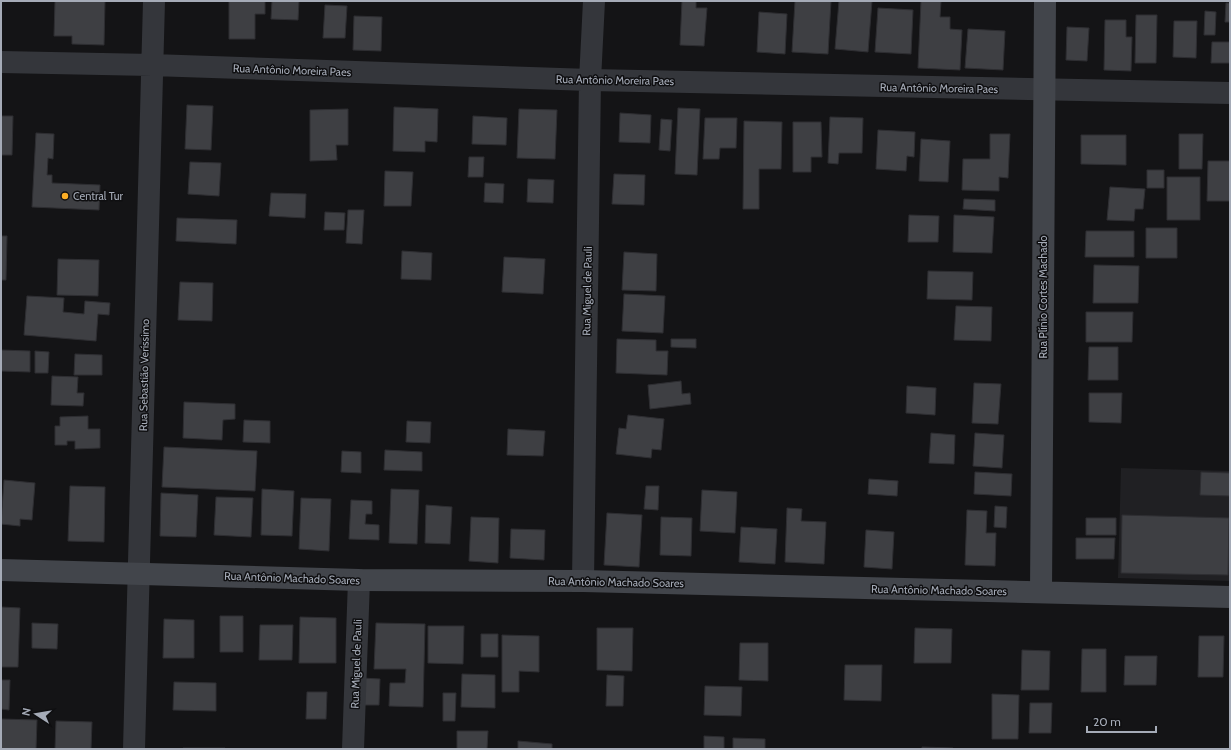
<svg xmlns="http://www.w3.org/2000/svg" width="1231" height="750" font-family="Cabin,sans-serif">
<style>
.built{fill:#202023}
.building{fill:#3e3f43;stroke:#2e2e32}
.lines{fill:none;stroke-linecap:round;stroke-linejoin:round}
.street{stroke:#34363b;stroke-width:22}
.secondary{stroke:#42454b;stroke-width:22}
.poi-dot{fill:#fcae25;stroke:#0f0f11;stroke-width:1.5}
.labels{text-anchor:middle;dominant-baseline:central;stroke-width:3;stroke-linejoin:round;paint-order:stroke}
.street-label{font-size:11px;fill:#a5abb7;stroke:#0f0f11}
.poi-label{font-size:11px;fill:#a5abb7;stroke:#0f0f11;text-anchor:start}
</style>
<rect width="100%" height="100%" fill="#141416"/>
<path class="built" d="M1121,468L1230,471V581L1118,578Z"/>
<path class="building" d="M55,1H105L104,45L72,44V36H54Z
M229,1H265V14H255V39H229Z
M272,1H299L298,20L271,19Z
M682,1H696V8H707L704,46L680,45Z
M795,1H831L828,54L792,52Z
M839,1H872L868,52L835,49Z
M921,1H941L940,17H950V29L962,30L960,70L918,68Z
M1226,3H1230V22H1225Z
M325,5L347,6L345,38H323Z
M878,8L913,10L911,54L875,52Z
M1205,11L1216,12L1215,35H1204Z
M759,12L787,14L785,54L757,52Z
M1136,15H1157L1156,63H1135Z
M354,16L382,17L381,51L353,50Z
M1105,20H1126V37H1132L1131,71L1104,70Z
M1174,21H1197L1196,58L1173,57Z
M1067,27L1089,28L1087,61L1066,60Z
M968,29L1005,31L1003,70L965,68Z
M1212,42H1230V63H1211Z
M187,105L213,106L211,150L185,149Z
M394,107L438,109L437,142L425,141V152L393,151Z
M678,108L700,109L697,175L675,174Z
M348,109V145H336L337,160L310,161V110Z
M519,109L557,110L555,159L517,158Z
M620,113L651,115L650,143L619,142Z
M1,116H13L12,155H1Z
M473,116L507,118L506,145L472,144Z
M830,117L863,118L862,153H839L838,164L828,163Z
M705,118H737L736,148H720L719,159H703Z
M661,119L672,120L670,151L659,150Z
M744,121L782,122L781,169H759V209H743Z
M793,122H821L822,157H811V172H793Z
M878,130L915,132L914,157L907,156L906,171L876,169Z
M36,133L54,134L53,159L48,158L47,175H52V183L100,185L99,210L32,207Z
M990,134H1010L1008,178L999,177V191L962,190L963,159H990Z
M1179,134H1203L1202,169H1179Z
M1081,135H1126V165L1081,164Z
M921,139L950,141L948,182L919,181Z
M469,157H484L483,177H468Z
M1208,161H1230V201H1207Z
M190,162L221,163L219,196L188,194Z
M1147,170H1164V188H1147Z
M385,171L413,172L411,206H384Z
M614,174L645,175L644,205L612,204Z
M1167,177H1200V220H1167Z
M528,179L554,180L553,203L527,202Z
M485,183L504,184L503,203L484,202Z
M1110,187L1145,189L1143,209H1135L1134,221L1107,220Z
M271,193L306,194L305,218L269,216Z
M964,199L995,200V211L963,209Z
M348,210H364L362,244L346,243Z
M325,212L345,213L344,230H324Z
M909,215L939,216L938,242H908Z
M954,215L994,217L992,253L953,252Z
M177,218L237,220L236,244L176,241Z
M1146,228H1177V258H1146Z
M1086,231H1134V257H1085Z
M1,236H7L6,280H1Z
M402,251L432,253L431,280L401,279Z
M624,252L657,254L656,291L622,290Z
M504,257L545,259L543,294L502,292Z
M58,259L99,260L98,296L57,295Z
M1094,265L1139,266L1138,303H1093Z
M928,271L973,272L972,300L927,299Z
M180,282L213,283L212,321L178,320Z
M624,294L665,296L663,333L622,331Z
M27,296L64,298L63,312L84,314L85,301L110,303L109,315L98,314L96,341L24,335Z
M956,306L992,307L991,341L954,340Z
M1086,312H1133L1132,342H1086Z
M617,339L656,340V351H668L667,375L616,373Z
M671,339H696V348L671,347Z
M1089,347H1118V380H1088Z
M1,350L30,351V372L1,371Z
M35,351L49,352L48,373H35Z
M75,354L102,355V375H74Z
M52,376L78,377L77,393H84L83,406L51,405Z
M681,381L682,394L690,393L691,404L650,409L648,385Z
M974,383L1001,384L998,424L972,423Z
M907,386L936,388L935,415L906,413Z
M1089,393H1122L1121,423L1089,422Z
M184,402L235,404V419L223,420L222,440L183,438Z
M628,415L664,419L661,450L652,449L651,458L616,454L619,428L626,429Z
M88,416V429H100V448L75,449V441H67V445H55V426H60V417Z
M244,420L270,421V443L243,442Z
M407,421L431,422L430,443L406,442Z
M508,429L545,431L543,456L507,455Z
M931,433L955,435L954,464L929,463Z
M975,433L1004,435L1002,468L973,466Z
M164,447L257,451L255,491L162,487Z
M385,450L422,452V471L384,470Z
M342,451L361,452V473L341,472Z
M975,472L1012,474L1011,496L974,494Z
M1201,472L1230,473V496L1200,495Z
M869,479L898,481L897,496L868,494Z
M4,480L35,483L32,520L20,519V526L1,524Z
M70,486L105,487L104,542L68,541Z
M646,486H659L658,510L644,509Z
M262,489L294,491L292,536L261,535Z
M391,489L419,490L417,544L389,543Z
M702,490L737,492L735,533L700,531Z
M161,493L198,495L196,537L160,536Z
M216,497L253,498L251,537L214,535Z
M301,498L331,499L329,551L299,549Z
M351,500L372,501V514H366L365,524L379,525V540L349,539Z
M426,505L452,507L450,544L425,543Z
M995,506L1007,507L1006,528L994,527Z
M787,508L802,509L801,521L826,522L824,564L785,562Z
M967,510L987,511L986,533H996L995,566L965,565Z
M607,513L642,515L639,567L604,565Z
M1122,515L1229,518L1228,575L1121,573Z
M471,517L499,518L498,563L469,561Z
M661,517L692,518L691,556L660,555Z
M1086,518H1116V535H1086Z
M741,527L777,529L775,564L739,562Z
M511,529L545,530L544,560L510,558Z
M866,530L894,532L892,569L864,567Z
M1076,538H1115L1114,559H1076Z
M1,607L20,608L18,667H1Z
M220,616H243V652H220Z
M300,617L336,618V663H299Z
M164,619L194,620V658H163Z
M32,623L58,624L57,649L32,648Z
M376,623L425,624L423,707L389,706L390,683H405L406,669H374Z
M260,625H293L292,660H259Z
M428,626H464L463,664L428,663Z
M597,628H633L632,671L597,670Z
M915,628L952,629L951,663H914Z
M481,634H498V657H481Z
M502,635L539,636V672L519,671V692H502Z
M1199,636H1224L1223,677H1198Z
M740,643H768V681L739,680Z
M1082,649H1106V692H1081Z
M1022,650L1050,651L1049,690H1021Z
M1125,656H1157L1156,685H1124Z
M845,665H882L881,701L844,700Z
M462,674L495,675V708L461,707Z
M607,675L624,676L623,706H606Z
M361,678L380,679L379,705H360Z
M1,680H10L9,710L1,709Z
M174,682L216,683V711L173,710Z
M705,686L742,687L741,716L704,715Z
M307,692H327L326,719H306Z
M443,693H456L455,721H443Z
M992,694L1019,695L1018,739H992Z
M1030,703H1052L1051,733H1029Z
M1,719L37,720L36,749H1Z
M56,721L92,722L91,749H55Z
M457,731H488L487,749H457Z
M704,736L724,737V749H704Z
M733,738L765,739V749H733Z
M518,741L552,744V749H518Z
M922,747L953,748V749H922Z
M183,748H225V749H183Z"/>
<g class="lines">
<path class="street" d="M1,62L152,65L590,80L1230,93
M583,581L590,80L594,1
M134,749L154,1
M353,749L359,580"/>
<path class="secondary" d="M1,570L359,580L583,581L1230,597
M1041,592L1045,1"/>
</g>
<circle class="poi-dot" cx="65" cy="196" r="4"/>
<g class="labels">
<g class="street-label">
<text transform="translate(292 70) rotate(2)">Rua Antônio Moreira Paes</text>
<text transform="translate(615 80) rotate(1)">Rua Antônio Moreira Paes</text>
<text transform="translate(939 88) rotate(1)">Rua Antônio Moreira Paes</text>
<text transform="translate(587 291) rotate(-89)">Rua Miguel de Pauli</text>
<text transform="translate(1043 297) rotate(-90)">Rua Plínio Cortes Machado</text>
<text transform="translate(144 375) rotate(-89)">Rua Sebastião Veríssimo</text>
<text transform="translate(292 578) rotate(2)">Rua Antônio Machado Soares</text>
<text transform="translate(616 582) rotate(1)">Rua Antônio Machado Soares</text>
<text transform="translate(939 590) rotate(1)">Rua Antônio Machado Soares</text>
<text transform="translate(356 664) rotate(-88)">Rua Miguel de Pauli</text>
</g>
<g class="poi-label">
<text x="73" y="196">Central Tur</text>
</g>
</g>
<rect width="1231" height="750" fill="none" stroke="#a5abb7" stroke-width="4"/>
<g transform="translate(36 714) rotate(282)" stroke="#0f0f11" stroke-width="3" paint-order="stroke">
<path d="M0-3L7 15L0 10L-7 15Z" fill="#a5abb7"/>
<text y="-6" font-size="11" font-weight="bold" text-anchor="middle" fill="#a5abb7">N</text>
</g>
<path d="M1087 726v6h69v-6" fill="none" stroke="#a5abb7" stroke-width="2"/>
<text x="1093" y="726" font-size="12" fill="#a5abb7" stroke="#0f0f11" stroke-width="3" paint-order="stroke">20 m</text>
</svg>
